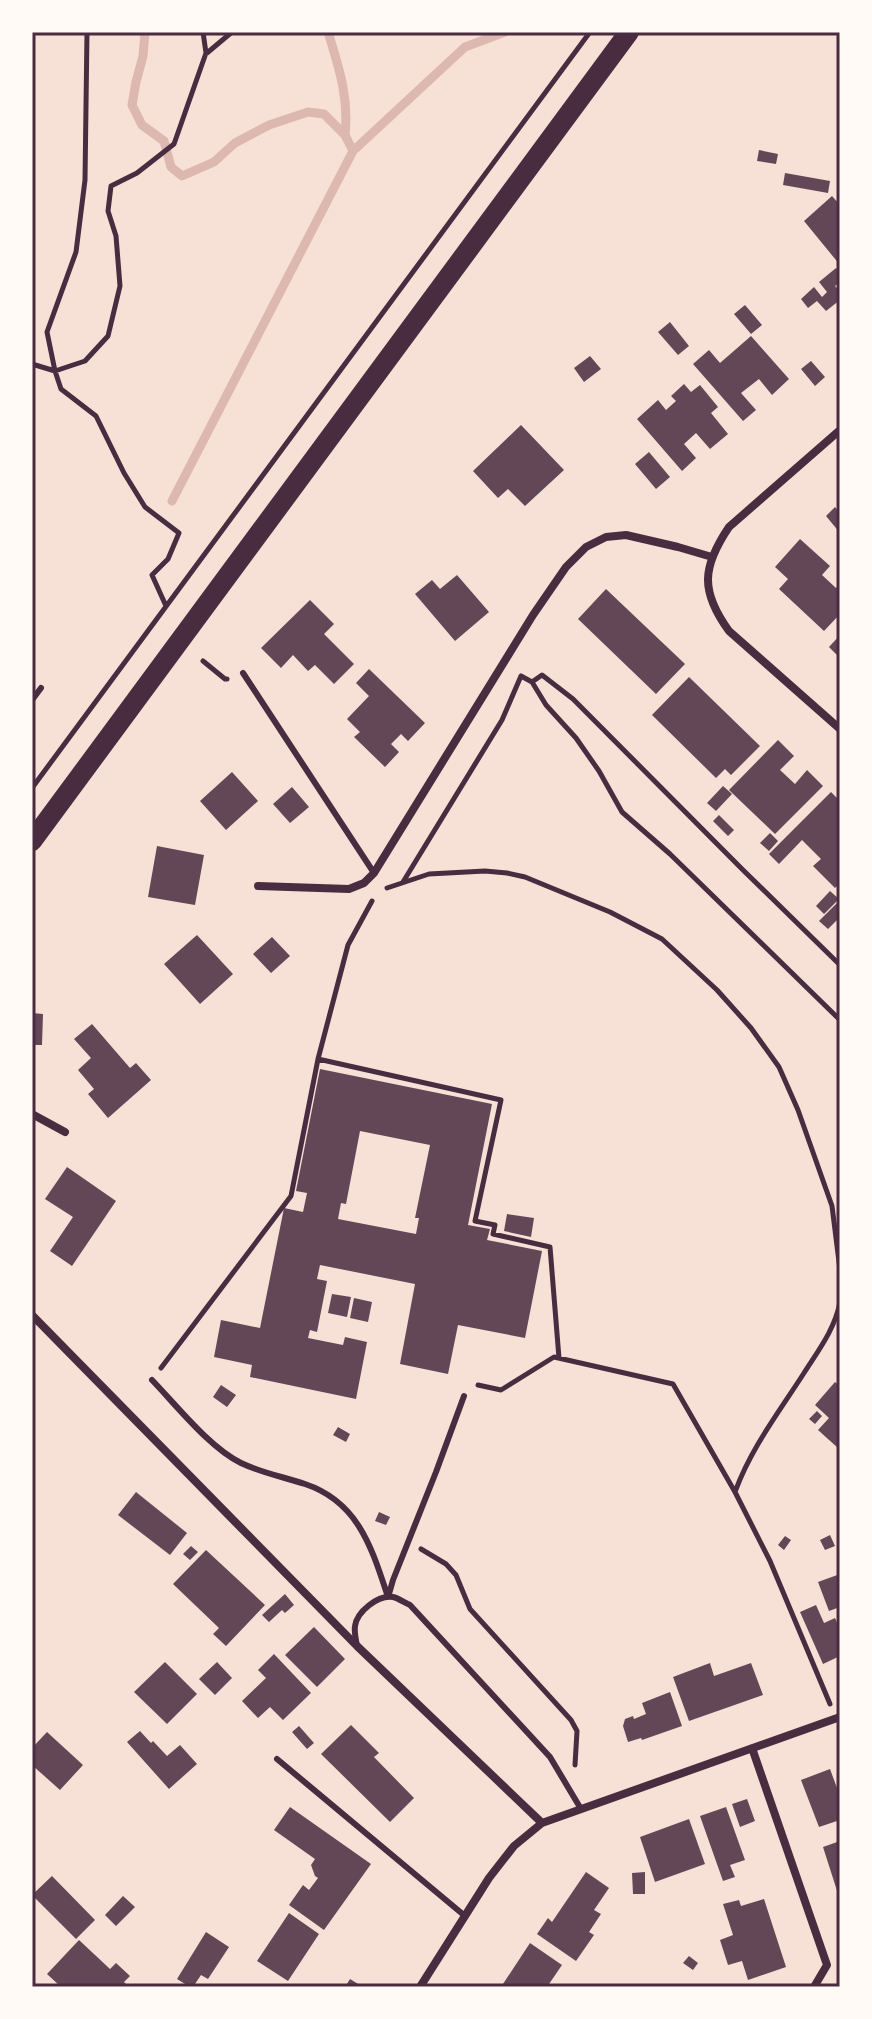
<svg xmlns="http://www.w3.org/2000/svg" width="872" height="2019" font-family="Cabin,sans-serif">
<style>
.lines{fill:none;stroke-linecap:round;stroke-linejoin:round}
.stream{stroke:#dcb8b0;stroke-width:9}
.building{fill:#644757;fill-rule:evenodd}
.path{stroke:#4a2c40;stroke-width:5}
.service{stroke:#4a2c40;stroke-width:6}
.minor{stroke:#4a2c40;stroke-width:8}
.primary{stroke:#4a2c40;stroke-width:20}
.neatline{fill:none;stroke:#4a2c40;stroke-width:3}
</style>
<rect width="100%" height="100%" fill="#f7e1d7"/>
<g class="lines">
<path class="stream" d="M145,32L143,56L136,82L132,105L142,125L164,141L171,167L182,176L214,162L235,143L269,125L308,112L324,114L345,135L353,151L465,47L505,32
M328,32C339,68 349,97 345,135
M172,501L353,151"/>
</g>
<path class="building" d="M759,150L778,154L776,164L757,161Z
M785,173L830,181L828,193L783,185Z
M832,196L840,205V265L804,221Z
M836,268L840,273V282L835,286L840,292V300L826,311L817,301L808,308L801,299L814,287L822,297L827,292L819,282Z
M745,305L762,325L751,334L734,314Z
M670,322L689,346L678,355L658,332Z
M751,336L789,379L772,395L759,379L741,393L756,410L743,421L693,364L709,350L720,363Z
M590,356L601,369L584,382L574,368Z
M811,361L825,377L815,386L801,369Z
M684,384L691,392L700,385L718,407L711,413L728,434L710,449L696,433L684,444L696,458L682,471L637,419L658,400L666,410L676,401L671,396Z
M521,425L564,470L525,506L508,489L498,498L473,471Z
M649,452L670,477L656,489L635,464Z
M835,507L840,513V533L826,516Z
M800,539L830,566L822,575L836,588L840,584V614L824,631L779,589L788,579L775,567Z
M457,575L489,612L455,641L415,594L432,580L440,589Z
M606,589L685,664L656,694L578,619Z
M310,600L334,624L324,634L354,664L334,684L315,665L308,671L293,655L281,668L261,648Z
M840,635V658L829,647Z
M369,669L425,723L408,741L401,734L391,744L399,752L385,767L354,737L360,732L347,719L369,696L356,683Z
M689,677L760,746L731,775L725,769L716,778L652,715Z
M778,740L794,756L780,770L795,784L807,770L823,786L775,834L729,790Z
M232,772L258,801L226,830L200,801Z
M723,786L732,794L716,811L707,803Z
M292,787L309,807L290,823L273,804Z
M831,792L838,799L840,796V883L835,888L813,866L821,859L802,840L779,864L769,854Z
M719,815L734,830L728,836L713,821Z
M770,833L778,841L769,851L760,843Z
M157,846L204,855L195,905L148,897Z
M830,891L839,899L824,914L816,906Z
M838,902L840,904V917L828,929L819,921Z
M197,935L233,974L200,1004L164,964Z
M272,937L290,956L271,973L253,954Z
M32,1013L43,1014L42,1045H32Z
M92,1024L130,1068L136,1063L151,1080L108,1118L88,1094L94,1089L78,1070L91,1058L74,1039Z
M320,1069L492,1104L468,1225L490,1229L487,1240L542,1251L525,1338L458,1325L448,1374L400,1364L415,1284L320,1265L317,1279L327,1281L317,1332L310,1330L308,1338L343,1345L345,1337L367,1342L356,1399L250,1377L252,1365L214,1357L221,1320L260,1328L284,1208L303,1212L307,1193L296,1191ZM360,1131L430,1145L415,1218H419L416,1234L338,1219L341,1203L346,1204Z
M67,1167L116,1201L72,1266L50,1251L73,1217L45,1199Z
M507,1214L534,1218L531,1237L504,1231Z
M332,1294L351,1297L347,1317L328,1313Z
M354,1298L372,1302L368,1322L350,1318Z
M835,1382L840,1386V1446L838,1448L818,1430L829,1418L815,1405Z
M221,1385L236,1395L227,1407L213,1397Z
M817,1411L822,1416L815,1424L809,1419Z
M338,1427L350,1434L346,1442L333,1435Z
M136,1492L187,1533L170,1555L118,1515Z
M379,1512L390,1517L386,1525L375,1521Z
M830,1535L835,1546L825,1550L820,1540Z
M785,1536L791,1540L784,1550L778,1545Z
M191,1546L198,1552L190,1560L183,1554Z
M206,1550L265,1605L226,1646L213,1634L219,1628L173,1584Z
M840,1574V1607L829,1611L818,1582Z
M285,1594L294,1605L285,1613L282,1610L269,1622L262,1615Z
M816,1605L824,1623L835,1618L840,1629V1656L823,1664L800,1612Z
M314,1627L345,1659L317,1687L285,1655Z
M274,1654L311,1693L283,1720L270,1707L258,1718L242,1701L266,1678L258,1670Z
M165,1662L197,1694L167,1724L134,1692Z
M217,1662L232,1678L215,1695L199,1679Z
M710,1663L714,1676L751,1663L763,1695L689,1721L673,1677Z
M670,1692L682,1726L642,1740L641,1738L628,1742L623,1726L625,1719L633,1716L634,1719L646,1714L642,1703Z
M351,1725L379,1753L374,1757L414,1798L390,1822L321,1754Z
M299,1726L314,1743L307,1749L292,1732Z
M140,1731L151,1743L153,1741L167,1756L180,1745L197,1764L169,1789L127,1742Z
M47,1732L83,1765L60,1790L32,1765V1748Z
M830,1769L840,1796V1804L837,1806L840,1820L819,1827L801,1780Z
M747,1799L755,1821L740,1827L732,1804Z
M290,1807L371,1864L324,1930L289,1905L303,1885L309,1890L318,1878L315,1876L311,1865L315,1859L274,1830Z
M726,1807L745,1860L730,1865L735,1877L723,1881L700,1816Z
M689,1819L705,1864L655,1882L640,1837Z
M840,1841V1897H839L823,1847Z
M586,1872L609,1888L594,1910L601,1914L589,1932L594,1935L576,1961L537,1934L548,1918L552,1922Z
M645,1872V1894H633L632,1873Z
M52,1876L95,1920L76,1939L32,1895Z
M123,1896L135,1907L116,1926L105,1915Z
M764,1899L786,1967L748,1980L742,1961L728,1965L720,1940L733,1935L723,1904L739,1900L741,1906Z
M289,1913L319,1934L288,1981L257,1961Z
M206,1932L229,1947L208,1979L201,1975L193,1987H190L177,1979Z
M79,1940L110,1969L116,1963L130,1976L124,1982L129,1987H61L47,1974Z
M530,1943L562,1965L547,1987H501Z
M689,1956L698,1963L693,1970L683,1963Z
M350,1979L363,1987H345Z"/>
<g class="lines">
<path class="path" d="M87,32L85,180L76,252L47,332L55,371L61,389L96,416L124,473L145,507L179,533L168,559L152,575L166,606
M207,53L232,32
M32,364L55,371L85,361L108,336L120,286L116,236L108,211L111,186L137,173L174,144L206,53L203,32
M203,661L225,679H227
M521,676L532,682L542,675L573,699L743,870L840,965
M532,682L546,705L576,738L599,771L622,812L670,854L840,1020
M32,788L590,32
M403,882L502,720L521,676
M387,888L429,874L485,871L507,873L525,877L610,912L662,939L717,990L751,1028L779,1067L798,1110L832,1206L840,1270
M372,901L348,945L318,1059L501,1100L475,1221L495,1225L493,1234L550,1247L559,1358
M161,1368L291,1196L318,1059
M478,1385L501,1390L554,1357L673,1384L735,1492
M421,1549L446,1564L456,1575L470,1609L571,1720L577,1731L575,1765
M830,1704L770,1561L735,1492C751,1448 779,1412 804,1373C818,1351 835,1329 840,1302"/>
<path class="service" d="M243,673L374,873
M32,700L41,688
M152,1380C177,1406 209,1447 241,1463C262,1473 284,1477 305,1484C359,1502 372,1549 388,1597
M389,1594L393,1580L436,1472L464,1396
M357,1646C356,1640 354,1632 355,1626C357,1612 377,1595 393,1597C398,1598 405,1603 410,1605L550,1757L581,1809
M277,1759L465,1916"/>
<path class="minor" d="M840,430L729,527C702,567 700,591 729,631L840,729
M258,886L349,889L364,883L374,873L533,615L566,567L586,547L606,537L626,535L678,547L712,557
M32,1114L65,1132
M32,1315L357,1646L542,1823
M752,1748L827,1965L814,1987
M420,1987L489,1878L514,1846L542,1823L840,1717"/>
<path class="primary" d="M32,841L629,32"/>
</g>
<rect width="872" height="2019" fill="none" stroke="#fffaf5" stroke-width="68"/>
<rect x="34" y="34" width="804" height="1951" class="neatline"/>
</svg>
